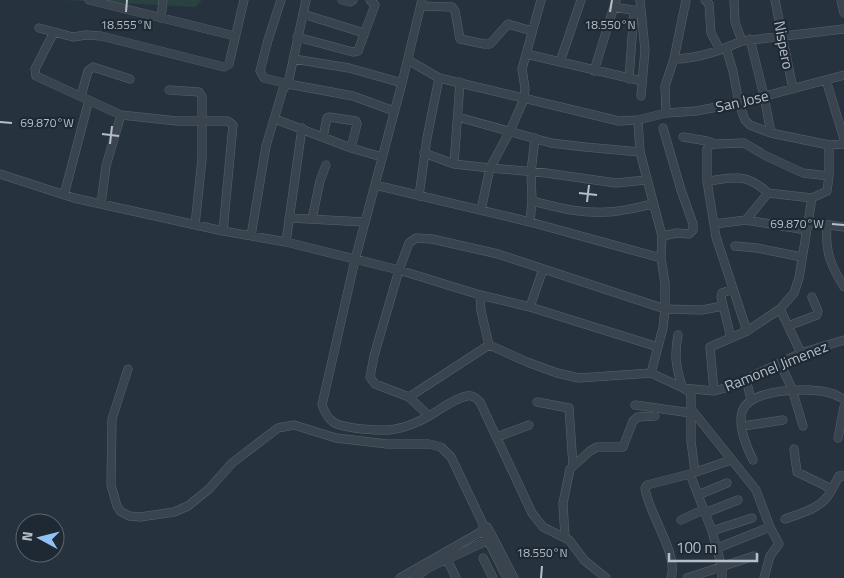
<svg xmlns="http://www.w3.org/2000/svg" width="844" height="578" font-family="'Titillium Web',sans-serif">
<style>
.green{fill:#294140}
.lines{fill:none;stroke-linecap:round;stroke-linejoin:round}
.minor-casing{stroke:#58626c;stroke-width:9}
.minor{stroke:#3a444f;stroke-width:8}
.ticks{fill:none;stroke:#b6bfc9;stroke-width:2}
.labels{text-anchor:middle;dominant-baseline:central;stroke-width:4.5;stroke-linejoin:round;paint-order:stroke}
.street-label{font-size:15px;fill:#b6bfc9;stroke:#1f2934}
.ticks-label{font-size:12px;text-anchor:middle;fill:#b6bfc9;stroke:#1f2934;stroke-width:4.5;stroke-linejoin:round;paint-order:stroke}
</style>
<rect width="100%" height="100%" fill="#26333e"/>
<path class="green" d="M63,0H202L195,7Z"/>
<g class="lines">
<g class="minor-casing">
<path id="minor" d="M89,0L235,36
M281,0L268,40L260,71L264,78L288,84L353,96L394,111
M342,0L350,2L353,0
M422,0L402,83L355,260L322,405C329,424 336,425 354,428C385,432 401,432 429,416C441,409 453,399 467,396C473,395 476,398 480,402L532,513L543,527L569,540L584,560L606,578
M640,0L645,50L641,96
M705,0L709,4L711,33L720,50
M734,0L735,22L742,41L844,29
M775,0L793,89
M841,0L844,13
M421,6L452,7L455,11L460,39L484,44H490L508,24L532,31
M614,7L637,11
M303,14L364,33
M161,18L163,0
M39,28L73,37L86,35L101,36L224,67L229,64L244,0
M54,32L35,69L36,76L121,115L177,121H228L233,125L223,231
M297,37L353,52L358,51L375,5L370,0
M750,39L764,96L771,133L829,145L844,144
M726,48L733,71L739,103L745,120L750,125L771,133
M526,54L642,81
M294,59L349,68L402,83
M674,59C698,59 721,50 742,41
M408,60L439,78L619,121L638,120L666,113L696,111L739,103L844,75
M560,62L581,0
M594,71L616,0
M629,79L634,10
M826,80L844,139
M169,90L199,92L202,97V159L195,225
M81,96L88,71L93,67L130,79
M666,113L665,86L674,59L686,0
M458,117L551,143L585,147L640,152
M275,119L351,148L382,157
M638,120L640,152L662,236L661,258L665,283V309L663,328L651,373
M323,137L327,118L329,117L356,121L357,124L351,148
M683,137L707,141L715,144
M424,153L454,164L490,168L546,173L616,183L646,180
M454,164L460,82
M0,174L74,198L223,231L286,242L399,270L480,295L530,307L658,347
M707,181C735,178 745,172 768,193
M375,185L530,222L661,258
M64,195L89,100
M419,196L427,138L439,78
M532,201C556,207 581,214 606,212C622,212 638,207 653,204
M101,204L106,166L121,115
M481,210L490,168L510,131L524,99L525,88L522,69L541,0
M289,218L365,222
M312,219L320,181L326,165
M746,220L768,193L812,198L827,191L829,176V145
M530,222L532,201L531,172L535,138
M807,222L844,227
M714,224L746,220L806,230
M827,225C825,252 830,264 844,287
M251,236L266,146L283,89L288,84L306,0
M662,236L677,233L689,234L693,230V224L681,190L663,128
M286,242L302,128
M735,246L757,248L802,257
M480,295L481,311L489,345
M530,307L543,269
M780,309L801,353
M788,326L817,315L818,311L812,297
M747,331L716,237L707,181V149L710,145L715,144L744,143L766,156L803,173L829,176
M678,335C674,355 676,370 683,388L690,392L691,397V441L695,472
M731,338L721,297L722,293L733,289
M489,345L527,362L557,373L579,378L651,373L683,388L714,391L729,387L801,353L844,340
M780,363L792,389L803,426
M128,369L112,419L111,485L117,506L120,511L129,516L140,517L174,512L188,506L209,489L232,463L278,428L294,425L336,438L387,444H429L441,447L451,457L483,524
M746,379L751,400
M714,391L710,347L747,331L780,309L794,293L799,278L812,198
M409,397L375,384L370,377L374,356L399,270L409,243L416,238L432,239L498,254L665,309L702,310L723,306
M537,402L569,408L573,466
M635,405L691,413
M691,409L756,490L770,527
M429,416L409,397L489,345
M743,426L783,420
M497,437L529,425
M838,438L844,407
M794,449L797,472L832,489
M753,460C747,448 738,426 742,412C749,388 810,387 830,393C835,394 839,397 844,399
M690,474L712,531L722,568V578
M698,495L727,483
M705,513L738,500
M785,519C799,514 818,509 827,497C832,491 835,483 839,476H844
M681,520L703,510
M712,531L752,518
M565,538L563,503L570,469L590,451L597,447H623L633,421L638,417L655,416
M715,549L770,527L779,544L770,556L764,578
M445,555L456,578
M483,558L493,578
M400,578L486,529
M415,578L428,568L491,539
M507,578L483,531V524L488,528L514,578
M671,578C679,554 648,513 645,488L647,485L690,474L731,460
M687,578L754,556"/>
</g>
<use href="#minor" class="minor"/>
</g>
<path class="ticks" d="M126,12L127,0M610,12L612,0M0,122L12,123M102,134L119,136M110,144L112,126M579,193L597,195M587,202L589,185M832,224L844,225M541,578L542,566"/>
<g class="labels">
<g class="street-label">
<text transform="translate(784 45) rotate(79)">Nispero</text>
<text transform="translate(742 101) rotate(-13)">San Jose</text>
<text transform="translate(776 366) rotate(-22)">Ramonel Jimenez</text>
</g>
</g>
<g class="ticks-label">
<text x="126" y="29">18.555°N</text>
<text x="610" y="29">18.550°N</text>
<text x="47" y="127">69.870°W</text>
<text x="797" y="228">69.870°W</text>
<text x="542" y="557">18.550°N</text>
</g>
<g transform="translate(40 538) rotate(277)"><circle r="24" fill="#1f2934" stroke="#5b6570"/>
<path d="M0-4L9 19L0 12L-9 19Z" fill="#90c1f4"/>
<text y="-8" font-size="14" font-weight="bold" text-anchor="middle" fill="#b6bfc9">N</text>
</g>
<path d="M669 553v8h88v-8" fill="none" stroke="#b6bfc9" stroke-width="2.5"/>
<text x="676" y="553" font-size="15" fill="#b6bfc9" stroke="#1f2934" stroke-width="4" paint-order="stroke">100 m</text>
</svg>
